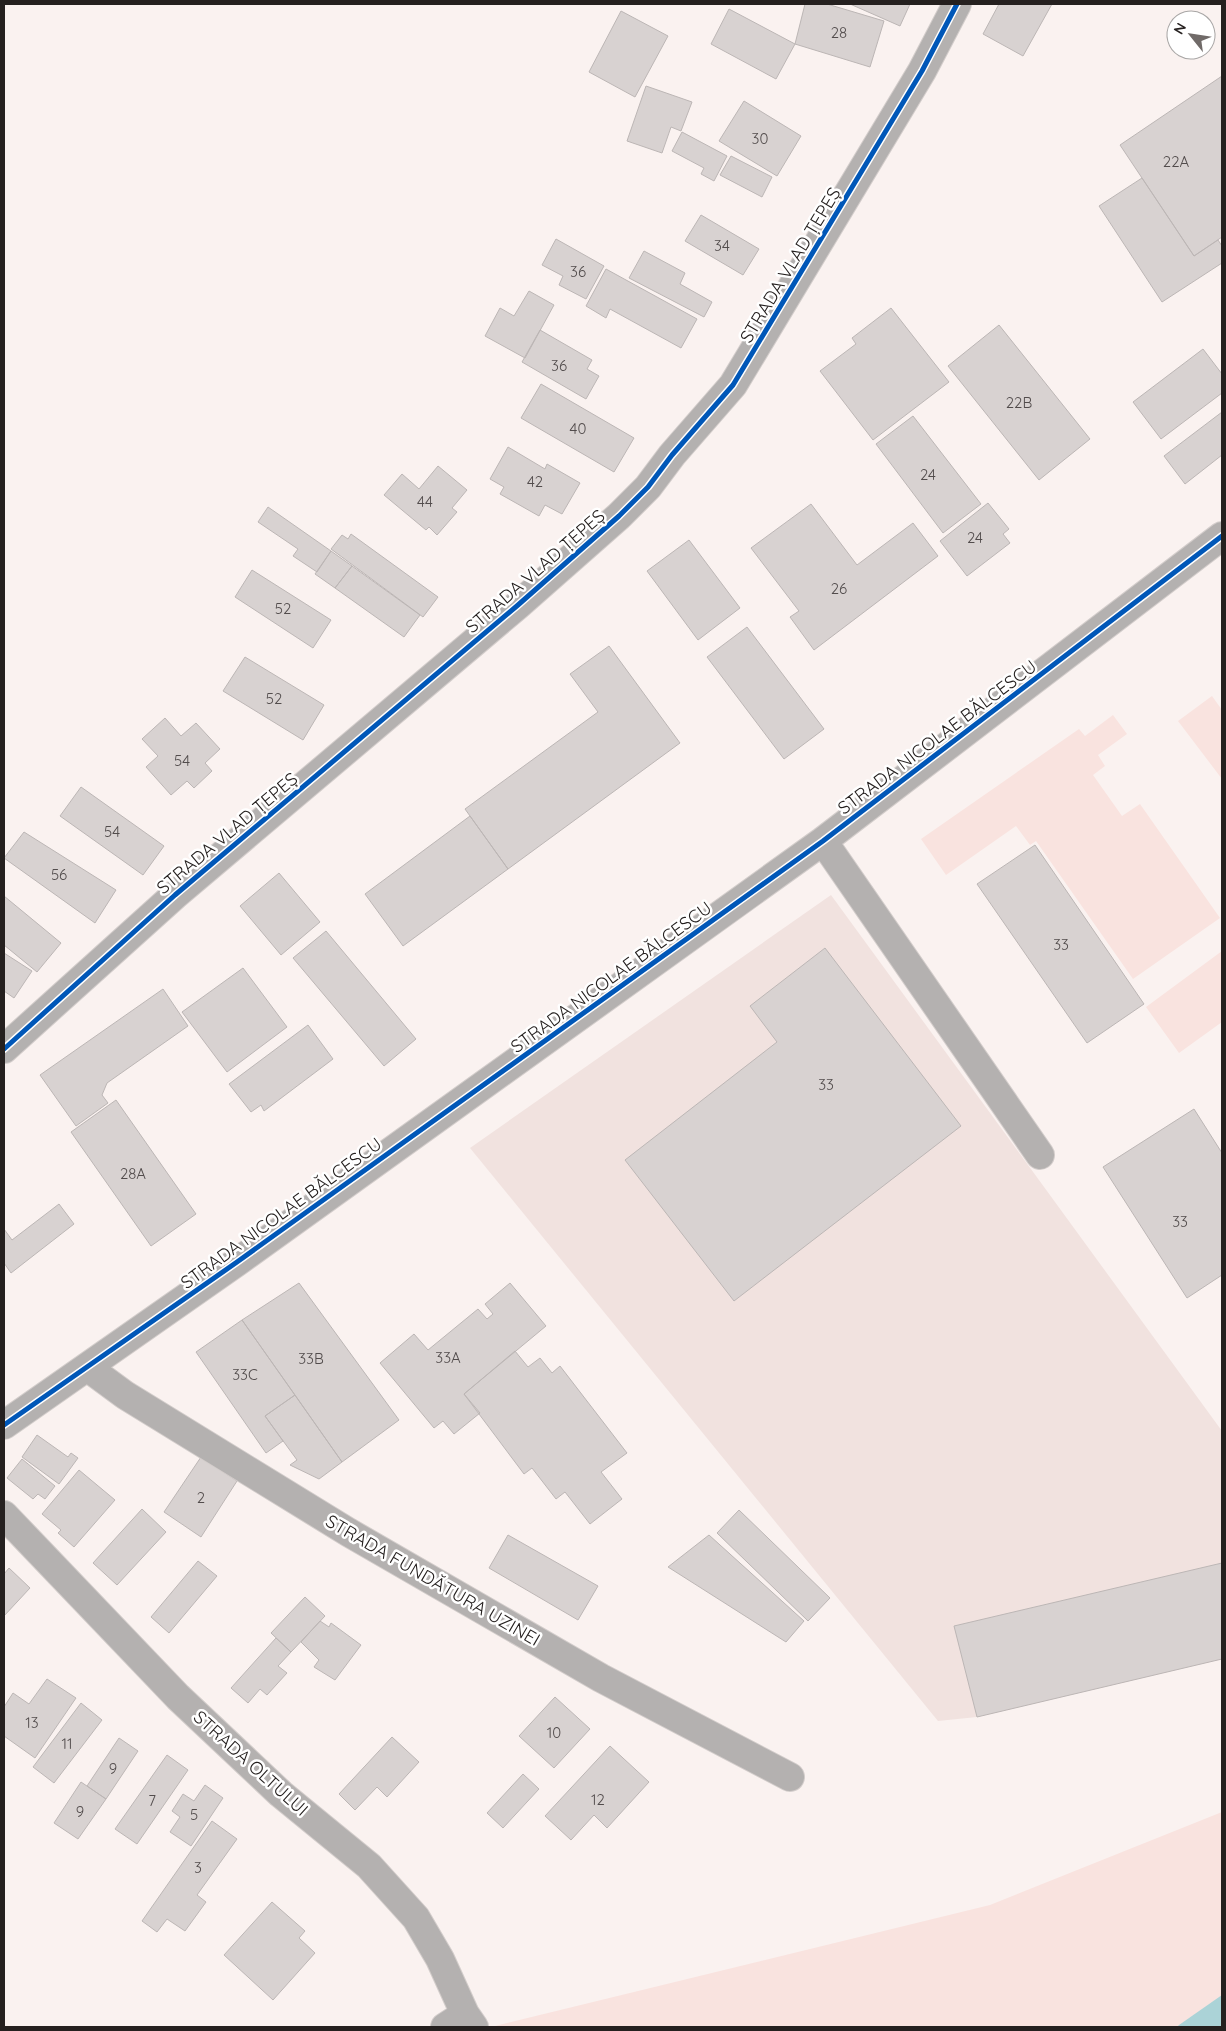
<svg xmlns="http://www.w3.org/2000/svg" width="1226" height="2031" font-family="Quicksand,sans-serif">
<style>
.built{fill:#f1e2df}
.green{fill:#f9e3df}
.water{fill:#abd3d7}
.building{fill:#d8d2d1;stroke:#bcb6b5}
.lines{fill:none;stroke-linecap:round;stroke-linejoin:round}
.minor-casing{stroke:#d3cdcb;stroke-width:30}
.minor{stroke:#b4b1b0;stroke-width:28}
.cycleway-casing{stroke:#fff;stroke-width:8}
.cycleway{stroke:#0057b8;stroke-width:5}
.labels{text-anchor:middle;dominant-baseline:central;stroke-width:5;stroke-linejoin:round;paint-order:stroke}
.number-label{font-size:15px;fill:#524c4c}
.street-label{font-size:18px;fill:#25201f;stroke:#fff}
</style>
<rect width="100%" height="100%" fill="#faf2f0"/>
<path class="built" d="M831,895L1222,1431V1659L977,1717L938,1721L470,1148Z"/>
<path class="green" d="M1212,696L1222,710V779L1178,721Z
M1113,715L1127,734L1098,755L1105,766L1093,775L1122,816L1140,804L1220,918L1133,979L1036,841L1030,845L1016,826L946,875L921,839L1079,729L1085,736Z
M1222,951V1022L1179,1053L1146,1007Z
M1222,1812V2027H491L990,1905Z"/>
<path class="water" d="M1222,1995V2027H1177L1179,2025Z"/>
<path class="building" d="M805,4H827L884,21L870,67L795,44Z
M850,4H910L900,26Z
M999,4H1052L1023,56L983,34Z
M729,9L795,44L776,79L711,44Z
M621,11L668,36L635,97L589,72Z
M1222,76V237L1194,256L1120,145Z
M646,86L692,102L681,131L671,127L662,153L627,141Z
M744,101L801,136L777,176L719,141Z
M682,132L727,156L714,181L701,174L704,168L672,151Z
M731,156L772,177L762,197L720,175Z
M1142,178L1194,256L1218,240L1222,246V263L1162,302L1099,206Z
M701,215L759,249L743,275L685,241Z
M556,239L604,266L586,299L559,285L563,276L542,265Z
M644,251L685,273L680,284L712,302L704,317L629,278Z
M606,269L697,319L681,348L610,309L606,318L586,306Z
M529,291L554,305L525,358L485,336L500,308L514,316Z
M891,308L949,382L873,440L820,371L856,344L852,338Z
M999,325L1090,439L1039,480L948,366Z
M540,330L592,360L587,369L599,376L586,399L522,362Z
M1203,349L1222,374V393L1161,439L1133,402Z
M541,384L634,438L614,472L521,418Z
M1222,412V455L1185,484L1164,456Z
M913,416L981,504L943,533L876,444Z
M508,447L545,469L547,464L580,483L562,514L545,505L539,516L500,494L504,487L490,479Z
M438,466L467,490L452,508L457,512L437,535L429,527L426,530L384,495L402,474L419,489Z
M988,503L1009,529L1003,534L1010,543L967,576L940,541Z
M811,504L857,565L913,523L938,556L814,650L790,617L799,611L751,548Z
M268,507L331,551L317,572L293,556L298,549L258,522Z
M351,534L438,597L423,617L331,549L342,535L348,539Z
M689,540L740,608L698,640L647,571Z
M331,551L352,566L335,588L315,574Z
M352,566L420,615L404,637L335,588Z
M252,570L331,620L313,648L235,597Z
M747,627L824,729L784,759L707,657Z
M609,646L680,743L508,869L465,809L598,712L570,674Z
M245,657L324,705L303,740L223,691Z
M165,718L181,736L196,723L220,749L205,763L212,771L194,788L187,781L171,795L146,767L158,756L142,739Z
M81,787L164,846L143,875L60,816Z
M470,816L508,869L403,946L365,894Z
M24,832L116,890L95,923L4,858Z
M1035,845L1144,1004L1087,1043L977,884Z
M279,873L320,922L281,955L240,906Z
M4,896L61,943L37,972L4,945Z
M326,931L416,1039L384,1066L293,958Z
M825,948L961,1126L734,1301L625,1160L777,1042L750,1006Z
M4,953L32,971L14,998L4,991Z
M243,968L287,1027L227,1072L182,1012Z
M163,989L188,1026L107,1083L102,1095L108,1103L76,1126L40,1075Z
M308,1025L333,1059L264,1111L261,1105L251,1112L229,1084Z
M116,1100L196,1214L151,1246L71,1132Z
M1194,1109L1222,1153V1275L1187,1298L1103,1167Z
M59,1204L74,1224L11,1273L4,1263V1229L12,1240Z
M299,1283L399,1420L342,1462L242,1320Z
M510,1283L546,1326L464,1394L480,1413L454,1434L443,1421L434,1428L380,1363L414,1334L428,1350L478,1309L487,1319L493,1314L485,1304Z
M242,1320L295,1395L265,1416L283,1441L266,1453L196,1352Z
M515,1351L528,1367L540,1358L552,1373L560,1366L627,1453L601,1472L622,1499L590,1524L565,1492L556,1499L532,1468L524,1474L464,1394Z
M295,1395L342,1462L319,1479L290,1465L297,1460L265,1416Z
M37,1435L68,1457L71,1453L78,1458L59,1484L22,1457Z
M201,1457L237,1481L201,1537L164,1512Z
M22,1459L55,1486L45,1499L38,1494L33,1499L7,1478Z
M79,1470L115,1500L74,1547L58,1533L61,1530L42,1514Z
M142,1509L166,1532L117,1585L93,1563Z
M739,1510L830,1598L808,1621L717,1533Z
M508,1535L598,1586L578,1620L489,1568Z
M709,1535L804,1621L786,1642L668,1567Z
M198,1561L217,1576L169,1633L151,1617Z
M1222,1563V1659L977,1717L954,1626Z
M9,1568L30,1588L4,1616V1574Z
M305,1597L325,1616L291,1652L271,1633Z
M320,1621L329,1627L331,1623L361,1645L335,1680L314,1667L319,1660L301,1642Z
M276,1638L291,1652L278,1666L287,1673L267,1695L260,1689L248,1703L231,1688Z
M47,1679L76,1698L35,1758L4,1736V1707L13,1693L29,1704Z
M555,1697L590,1729L554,1768L519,1736Z
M81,1703L102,1720L54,1783L33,1767Z
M392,1737L419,1762L387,1797L377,1787L355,1810L339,1794Z
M119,1738L138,1751L106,1799L87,1786Z
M610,1746L649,1782L607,1828L594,1815L571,1840L545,1816Z
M167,1755L188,1770L137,1844L115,1829Z
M523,1774L539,1789L503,1828L487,1813Z
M81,1782L106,1799L78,1839L54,1823Z
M205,1785L223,1798L191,1846L170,1832L180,1817L172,1811L183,1794L194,1801Z
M212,1821L237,1839L197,1895L206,1902L185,1931L167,1919L157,1932L142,1921Z
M272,1902L305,1931L299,1938L315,1953L273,2000L224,1955Z"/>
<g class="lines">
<g class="minor-casing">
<path id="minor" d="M823,841L1040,1155
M4,1049L175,895L518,605L619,516L648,487L672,455L733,385L922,71L957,4
M87,1367L125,1395L348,1532L601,1678L790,1777
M4,1425L237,1262L823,841L1222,536
M4,1515L178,1697L281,1794L369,1866L416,1918L440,1959L465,2014L474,2027
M445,2027L465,2014"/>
</g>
<use href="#minor" class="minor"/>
<g class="cycleway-casing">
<path id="cycleway" d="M4,1049L175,895L518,605L619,516L648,487L672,455L733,385L922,71L957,4
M4,1425L237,1262L823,841L1222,536"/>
</g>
<use href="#cycleway" class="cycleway"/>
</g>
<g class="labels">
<g class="number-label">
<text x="839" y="32">28</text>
<text x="760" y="138">30</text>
<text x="1176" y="161">22A</text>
<text x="722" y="245">34</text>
<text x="578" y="271">36</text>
<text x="559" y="365">36</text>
<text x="1019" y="402">22B</text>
<text x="578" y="428">40</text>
<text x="928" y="474">24</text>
<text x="535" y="481">42</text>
<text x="425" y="501">44</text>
<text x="975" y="537">24</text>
<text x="839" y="588">26</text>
<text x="283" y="608">52</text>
<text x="274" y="698">52</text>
<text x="182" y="760">54</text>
<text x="112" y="831">54</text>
<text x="59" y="874">56</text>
<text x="1061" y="944">33</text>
<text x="826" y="1084">33</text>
<text x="133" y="1173">28A</text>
<text x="1180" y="1221">33</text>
<text x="448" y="1357">33A</text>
<text x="311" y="1358">33B</text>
<text x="245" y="1374">33C</text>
<text x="201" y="1497">2</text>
<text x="32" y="1722">13</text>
<text x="554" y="1732">10</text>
<text x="67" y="1743">11</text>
<text x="113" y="1768">9</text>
<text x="598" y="1799">12</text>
<text x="152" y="1800">7</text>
<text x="80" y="1811">9</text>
<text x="194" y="1814">5</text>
<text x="198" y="1867">3</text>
</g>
<g class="street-label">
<text transform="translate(790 265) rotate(-59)">STRADA VLAD ȚEPEȘ</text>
<text transform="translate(535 571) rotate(-41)">STRADA VLAD ȚEPEȘ</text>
<text transform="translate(937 737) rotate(-37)">STRADA NICOLAE BĂLCESCU</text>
<text transform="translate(227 833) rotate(-40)">STRADA VLAD ȚEPEȘ</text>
<text transform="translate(611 977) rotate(-36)">STRADA NICOLAE BĂLCESCU</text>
<text transform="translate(281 1213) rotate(-36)">STRADA NICOLAE BĂLCESCU</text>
<text transform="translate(433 1580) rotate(30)">STRADA FUNDĂTURA UZINEI</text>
<text transform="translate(251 1763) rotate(42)">STRADA OLTULUI</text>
</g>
</g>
<rect width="1226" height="2031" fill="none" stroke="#25201f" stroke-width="10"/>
<g transform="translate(1191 35) rotate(300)"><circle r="24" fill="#ffffff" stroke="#a8a6a5"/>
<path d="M0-4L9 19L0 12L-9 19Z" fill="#706a68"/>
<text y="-8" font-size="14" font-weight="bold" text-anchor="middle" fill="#25201f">N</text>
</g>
</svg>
